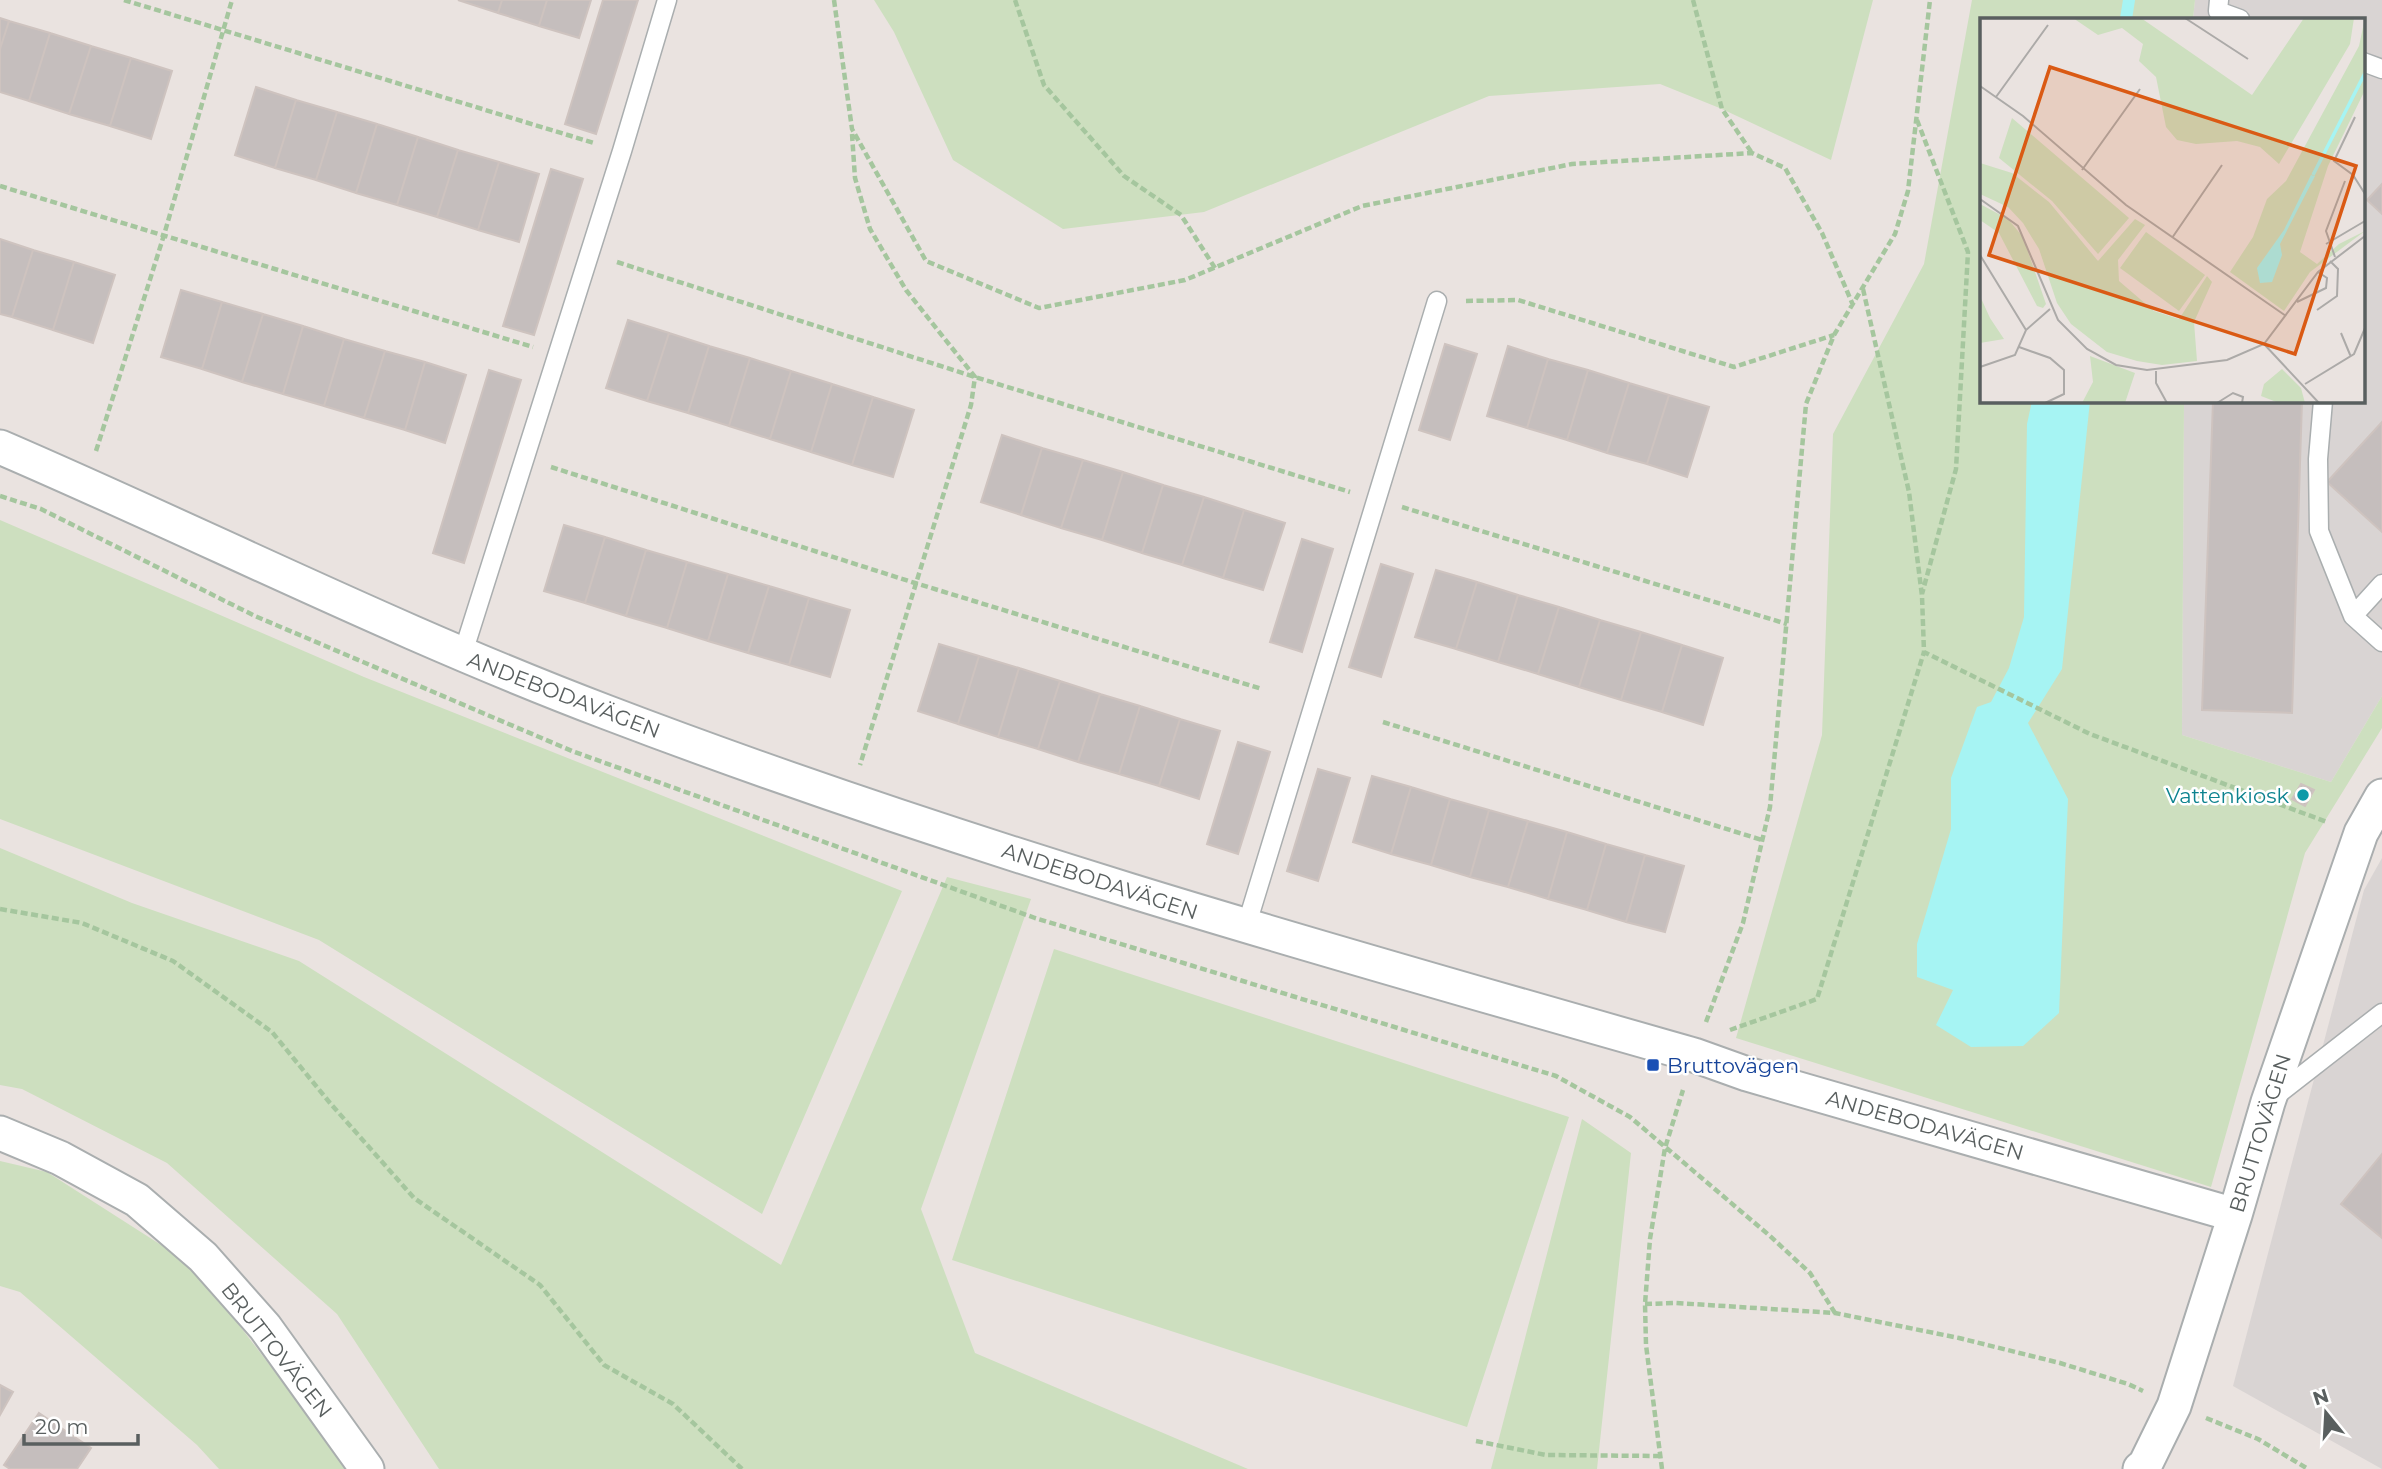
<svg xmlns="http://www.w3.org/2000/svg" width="2382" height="1469" font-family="Montserrat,sans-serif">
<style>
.industrial{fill:#d9d4d3}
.green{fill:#cddfbf}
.water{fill:#a6f4f3}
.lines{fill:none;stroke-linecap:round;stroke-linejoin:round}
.stream{stroke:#a6f4f3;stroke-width:12}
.building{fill:#c5bebd;stroke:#cec3bf;stroke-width:2}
.service-casing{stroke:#aaaeaf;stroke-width:21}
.minor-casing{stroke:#aaaeaf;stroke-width:37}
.path{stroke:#a5c69e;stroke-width:4.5;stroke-dasharray:7 3.5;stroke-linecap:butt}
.service{stroke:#fff;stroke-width:18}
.minor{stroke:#fff;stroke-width:33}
.culture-dot{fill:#0f9aa8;stroke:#fff;stroke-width:2.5}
.transit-dot{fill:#1a4fb4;stroke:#fff;stroke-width:2.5}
.labels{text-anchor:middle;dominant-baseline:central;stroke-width:5;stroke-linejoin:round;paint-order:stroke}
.street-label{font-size:21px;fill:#595f5f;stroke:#fff}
.culture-label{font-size:21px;fill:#0d838f;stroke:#fff;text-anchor:end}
.transit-label{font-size:21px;fill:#164399;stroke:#fff;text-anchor:start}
.inset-river{fill:none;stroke:#a6f4f3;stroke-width:3.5}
.inset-road{fill:none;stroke:#acaaa8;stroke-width:2}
.view{fill:#da5a14;fill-opacity:0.15;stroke:#da5a14;stroke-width:3.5}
.inset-edge{fill:none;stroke:#595f5f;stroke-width:3.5}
</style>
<rect width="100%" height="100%" fill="#eae3e0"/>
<path class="industrial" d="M2195,0H2382V696L2331,782L2182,735L2184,401H2363V19H2193Z
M2382,858V1469L2233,1386L2364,890Z"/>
<path class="green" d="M874,0H1873L1831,160L1722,109L1660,84L1489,96L1204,212L1063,229L953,160L894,32Z
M1972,0H2195L2193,19H1981V401H2184L2182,735L2331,782L2382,696V728L2305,853L2211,1187L1736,1038L1822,735L1833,434L1924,264Z
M0,520L364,677L902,891L762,1214L319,940L0,819Z
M0,848L132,903L299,961L781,1265L947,877L1031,899L921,1209L975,1353L1248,1469H439L337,1314L167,1163L22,1089L0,1085Z
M1054,949L1569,1117L1467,1427L952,1260Z
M1582,1119L1631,1153L1597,1469H1491Z
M0,1161L47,1172L194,1266L349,1469H219L197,1445L20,1292L0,1286Z"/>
<path class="water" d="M2032,401H2090L2062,669L2028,723L2068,799L2059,1013L2023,1046L1971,1047L1936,1025L1953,990L1917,977V944L1951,829V778L1977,707L1991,702L2009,668L2024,617L2027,424Z"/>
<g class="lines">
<path class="stream" d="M2126,19L2129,0"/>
</g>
<path class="building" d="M458,0H502L498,13Z
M502,0H547L539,26L498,13Z
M547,0H591L579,38L539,26Z
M603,0H638L596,134L565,124Z
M0,18L9,21L0,49Z
M9,21L50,33L29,101L0,92V49Z
M50,33L91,46L69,114L29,101Z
M91,46L131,58L110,126L69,114Z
M131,58L172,71L151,139L110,126Z
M256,87L296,100L275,168L235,155Z
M296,100L337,112L316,180L275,168Z
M337,112L377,124L356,193L316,180Z
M377,124L418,137L397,205L356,193Z
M418,137L458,150L437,217L397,205Z
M458,150L499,162L478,230L437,217Z
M499,162L539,174L519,242L478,230Z
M551,169L583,179L534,335L503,326Z
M2382,184V214L2367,200Z
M0,239L33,250L12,317L0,314Z
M33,250L74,262L53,330L12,317Z
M74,262L115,275L93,343L53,330Z
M181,290L222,302L202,369L161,357Z
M222,302L263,314L242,382L202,369Z
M263,314L303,326L283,394L242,382Z
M628,320L669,333L647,401L606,388Z
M303,326L344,339L324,406L283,394Z
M669,333L709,346L688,413L647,401Z
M344,339L385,351L364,418L324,406Z
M1445,344L1477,354L1450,440L1419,430Z
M709,346L750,358L729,426L688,413Z
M1508,346L1548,359L1527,428L1487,416Z
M385,351L425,362L405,430L364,418Z
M750,358L791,371L770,439L729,426Z
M1548,359L1588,370L1567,440L1527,428Z
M425,362L466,375L445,443L405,430Z
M489,370L521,380L464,563L433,553Z
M1588,370L1629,383L1607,453L1567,440Z
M791,371L832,384L811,452L770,439Z
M1629,383L1669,395L1647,464L1607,453Z
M832,384L873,397L852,465L811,452Z
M1669,395L1709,407L1687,477L1647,464Z
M873,397L914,410L893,477L852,465Z
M2213,401H2302L2292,713L2202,710Z
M2382,422V532L2327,482Z
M1002,435L1042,448L1021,515L981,502Z
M1042,448L1083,460L1061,528L1021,515Z
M1083,460L1123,472L1102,540L1061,528Z
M1123,472L1163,485L1142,553L1102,540Z
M1163,485L1204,497L1182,565L1142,553Z
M1204,497L1244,510L1223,578L1182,565Z
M1244,510L1285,523L1263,590L1223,578Z
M564,525L605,537L585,603L544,591Z
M605,537L646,550L626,616L585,603Z
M1302,539L1333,549L1302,652L1270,642Z
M646,550L687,562L667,628L626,616Z
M687,562L728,574L708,641L667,628Z
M1381,564L1413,574L1381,677L1349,667Z
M1436,570L1477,582L1456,649L1415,637Z
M728,574L769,586L748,653L708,641Z
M1477,582L1518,595L1498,662L1456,649Z
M769,586L809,598L789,665L748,653Z
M1518,595L1559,607L1538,674L1498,662Z
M809,598L850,610L830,677L789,665Z
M1559,607L1600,620L1579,687L1538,674Z
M1600,620L1641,632L1621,700L1579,687Z
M1641,632L1682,645L1662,712L1621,700Z
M939,644L979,656L958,724L918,711Z
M1682,645L1723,658L1703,725L1662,712Z
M979,656L1019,668L998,737L958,724Z
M1019,668L1060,681L1038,749L998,737Z
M1060,681L1100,694L1078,762L1038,749Z
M1100,694L1140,706L1119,774L1078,762Z
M1140,706L1180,719L1159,786L1119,774Z
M1180,719L1220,731L1199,799L1159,786Z
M1238,742L1270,752L1238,854L1207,844Z
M1318,769L1350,778L1318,881L1287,871Z
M1372,776L1411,787L1391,854L1353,842Z
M2301,784L2314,790L2305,806L2292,799Z
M1411,787L1450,799L1431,865L1391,854Z
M1450,799L1489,810L1470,877L1431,865Z
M1489,810L1528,821L1508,887L1470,877Z
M1528,821L1567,832L1548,899L1508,887Z
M1567,832L1606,844L1587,910L1548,899Z
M1606,844L1645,855L1626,922L1587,910Z
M1645,855L1684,866L1665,932L1626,922Z
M2382,1154V1238L2341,1204Z
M0,1385L13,1392L0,1415Z
M39,1413L91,1448L77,1469H10L4,1465Z"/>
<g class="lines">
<g class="service-casing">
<path id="service" d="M2219,0L2218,11L2240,19
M2363,62L2382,69
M2323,401L2318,459L2319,531L2353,616L2382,642
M2353,616L2382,584
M462,656L622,151L667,0
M1246,927L1437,301
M2273,1098L2382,1013"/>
</g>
<g class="minor-casing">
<path id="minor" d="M0,447C202,534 400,634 606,712C962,848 1328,951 1694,1055L1747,1074L2235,1215
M0,1133L60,1158L137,1200L203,1257L265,1327L367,1469
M2140,1469L2145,1465L2174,1406L2235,1215L2268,1102L2361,833L2382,796"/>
</g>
<path class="path" d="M124,0L594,143
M834,0L852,129L926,261L1039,308L1185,280L1362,206L1572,164L1752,153L1785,168L1822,233L1853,305
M1015,0L1044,85L1124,176L1181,215L1215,268
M1693,0L1722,109L1752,153
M1917,120L1968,252L1956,469L1922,594
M852,134L855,178L870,229L906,290L975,377L971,405L860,765
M0,186L533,347
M617,262L975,377L1350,492
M1863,289L1909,492L1922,596L1924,652L2090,734L2327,822
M1466,301L1518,300L1734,367L1834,335
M96,451L164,235L232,0
M551,467L915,583L1262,689
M0,496L41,509L255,616L572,751L1035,918L1556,1076L1630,1117L1770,1236L1810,1273L1835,1313
M1402,507L1787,624
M1383,722L1762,840
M0,909L82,923L173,961L272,1032L330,1103L414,1198L540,1285L604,1365L673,1404L742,1469
M1706,1022L1743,923L1770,807L1806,404L1834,335L1895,234L1908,191L1930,0
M1730,1030L1817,999L1924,652
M1645,1304L1676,1303L1835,1313L1959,1338L2060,1363L2128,1384L2143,1391
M2206,1418L2258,1439L2308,1469
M1476,1441L1546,1455L1660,1456
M1662,1469L1646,1345L1645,1304L1650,1239L1665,1148L1683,1090"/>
<use href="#service" class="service"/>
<use href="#minor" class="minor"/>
</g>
<circle class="culture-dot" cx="2303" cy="795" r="7"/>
<rect class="transit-dot" x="1646" y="1058" width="14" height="14" rx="3.5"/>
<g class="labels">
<g class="street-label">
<text transform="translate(564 695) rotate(21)">ANDEBODAVÄGEN</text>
<text transform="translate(1100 881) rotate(18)">ANDEBODAVÄGEN</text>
<text transform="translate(1925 1125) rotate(16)">ANDEBODAVÄGEN</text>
<text transform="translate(2260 1133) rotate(-73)">BRUTTOVÄGEN</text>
<text transform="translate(277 1350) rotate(52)">BRUTTOVÄGEN</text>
</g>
<g class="culture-label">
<text x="2289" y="795">Vattenkiosk</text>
</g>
<g class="transit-label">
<text x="1667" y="1065">Bruttovägen</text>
</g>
</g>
<g transform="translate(1980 18)">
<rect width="385" height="385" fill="#eae3e0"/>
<path d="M93,0H161L272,77L324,0H374L370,26L299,146L280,129L257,123L216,126L197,122L186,109L176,59L159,43L163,26L142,10L118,17ZM385,0V72L348,148L320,234L337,246L359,226L385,213L330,254L304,293L250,254L273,219L287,181L306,163L379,28ZM32,100L149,200L118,236L72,183L19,140ZM0,145L32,155L69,184L118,243L155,201L165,207L138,242L139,263L174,293L199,301L227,258L232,264L214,304L217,343L182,347L157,343L127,334L91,306L77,285L59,231L43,205L28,189L0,176ZM0,186L28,201L43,219L66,286L63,290L57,288L19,215L0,202ZM166,214L225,257L199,293L140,250ZM0,278L10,300L24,321L0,325ZM110,338L155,355L145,385H102L113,364ZM302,351L321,370L325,385H299L281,378L284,366Z" fill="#cddfbf"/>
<path d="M331,157L335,158L300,226L302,237L292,264L280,265L277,250L304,212Z" fill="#a6f4f3"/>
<path class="inset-river" d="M333,157L385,55"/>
<path class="inset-road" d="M205,0L268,41M0,68L43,98L146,187L306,298M16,79L68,7M375,99L354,143L373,157L385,176M102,152L160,71M0,181L38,208L78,302L107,331L136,347L167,352L247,342L284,326L338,254L385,218M192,220L242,147M346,226L385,203M0,237L46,312M355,239L346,213L365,163M317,284L346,270L347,260L338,254M337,292L357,278L358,251L350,243M361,315L371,339M284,326L339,385M39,329L70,340L84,352V376L65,385M0,349L35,337L46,312L70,291M176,353V365L187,385M325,366L374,336L385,310M237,385L253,375L263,379L262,385"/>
<path class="view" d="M70,49L376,148L315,336L9,237Z"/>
<rect width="385" height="385" class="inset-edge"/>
</g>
<g transform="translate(2326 1413) rotate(342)" stroke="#ffffff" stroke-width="5" paint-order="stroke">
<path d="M0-5L12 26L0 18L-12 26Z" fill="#595f5f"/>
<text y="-10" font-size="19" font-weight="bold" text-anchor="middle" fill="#595f5f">N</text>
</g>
<path d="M24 1434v10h114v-10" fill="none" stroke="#595f5f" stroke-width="3.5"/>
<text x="35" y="1434" font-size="21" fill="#595f5f" stroke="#ffffff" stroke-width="5" paint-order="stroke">20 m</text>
</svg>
